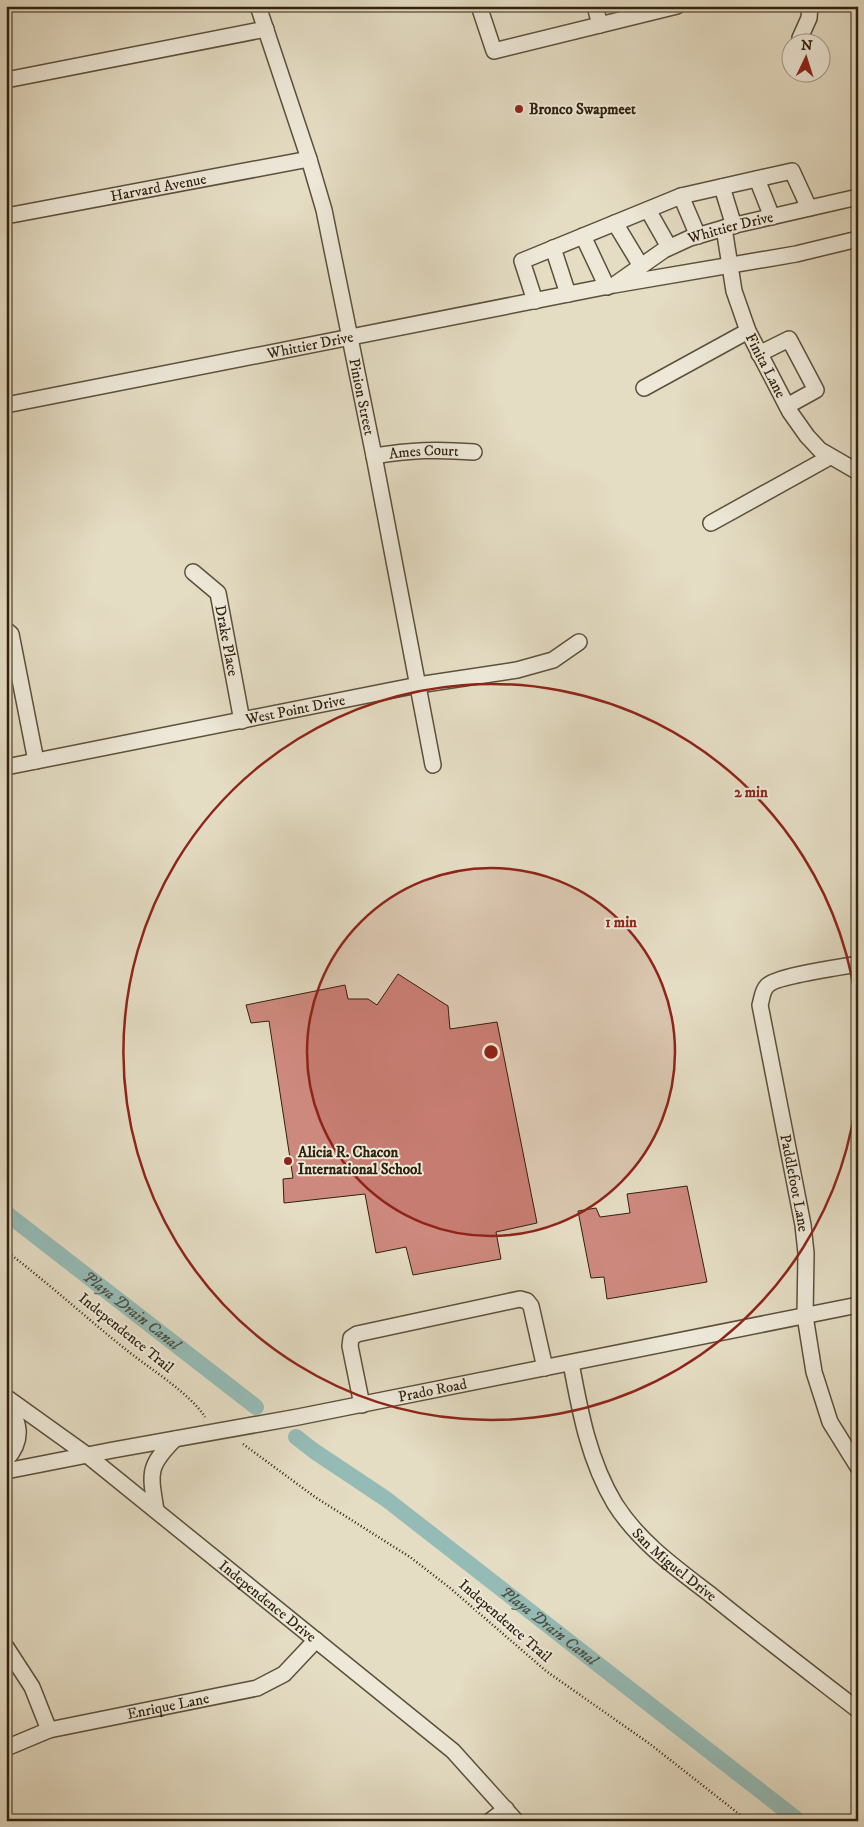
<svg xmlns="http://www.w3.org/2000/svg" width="864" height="1827" font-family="'IM FELL DW Pica',serif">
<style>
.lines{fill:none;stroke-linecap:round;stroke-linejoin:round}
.canal{stroke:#95bbb6;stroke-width:16}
.building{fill:#ce897e;stroke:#30210e}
.minor-casing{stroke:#5d503b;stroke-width:18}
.path{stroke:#30210e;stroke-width:2.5;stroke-dasharray:1 2.5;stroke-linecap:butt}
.minor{stroke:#ede8d8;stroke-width:15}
.ring{fill:none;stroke:#8f2418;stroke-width:2.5}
.poi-dot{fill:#8f2418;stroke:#ede8d8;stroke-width:2}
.labels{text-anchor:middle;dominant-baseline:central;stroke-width:4;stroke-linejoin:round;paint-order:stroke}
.poi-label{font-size:15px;font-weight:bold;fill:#30210e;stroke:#ede8d8;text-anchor:start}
.street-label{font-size:15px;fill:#30210e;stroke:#ede8d8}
.water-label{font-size:16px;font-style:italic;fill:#4e4f40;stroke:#ede8d8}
.centre{fill:#8f2418;stroke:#ede8d8;stroke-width:2.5}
.ring-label{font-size:15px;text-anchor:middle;font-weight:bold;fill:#8f2418;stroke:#ede8d8;stroke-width:4;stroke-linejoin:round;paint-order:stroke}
</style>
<rect width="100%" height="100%" fill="#e4dcc3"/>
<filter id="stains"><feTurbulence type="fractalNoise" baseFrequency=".004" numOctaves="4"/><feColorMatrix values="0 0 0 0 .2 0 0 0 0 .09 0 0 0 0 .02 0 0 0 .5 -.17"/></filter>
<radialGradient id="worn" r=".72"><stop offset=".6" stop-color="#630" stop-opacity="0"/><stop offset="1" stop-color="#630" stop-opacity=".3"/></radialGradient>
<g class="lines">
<g class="canal">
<path id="s1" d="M6,1213L256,1407"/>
<path id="s2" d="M296,1437L314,1451L386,1499L799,1821"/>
</g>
</g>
<path class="building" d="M398,974L448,1006L450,1029L497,1022L537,1223L496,1232L501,1259L413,1275L406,1247L376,1253L365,1194L284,1203L283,1179L293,1178L269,1021L251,1023L246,1005L345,985L348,999H368L377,1005Z
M687,1186L707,1282L607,1299L604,1277L591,1278L578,1211L596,1208L600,1217L630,1213L627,1194Z"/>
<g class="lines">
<g class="minor-casing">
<g id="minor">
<path id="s3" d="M258,6L309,159L324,210L374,456L433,765"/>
<path d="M479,6L494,51L677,6"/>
<path d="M595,6L600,25"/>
<path d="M800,38L809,18L810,6"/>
<path d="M6,80L266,29"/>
<path d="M757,179L772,217"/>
<path d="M722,187L734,226"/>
<path d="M681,196L698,236"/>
<path d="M648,210L669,247"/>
<path id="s4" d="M6,216L309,159"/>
<path d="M615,223L641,266"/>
<path id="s5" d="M724,228L734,291L748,331L790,412L807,436L820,450L858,472"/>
<path d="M583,236L607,287"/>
<path d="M553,248L568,294"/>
<path id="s6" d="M617,283L664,250L690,238L731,226L858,197"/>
<path d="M535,301L522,261L681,196L792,171L809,208"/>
<path d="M759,354L789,339L816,390L787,406"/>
<path d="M644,388L748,331"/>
<path id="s7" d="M6,405L614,285L796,254L858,239"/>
<path id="s8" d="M374,456C411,450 437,449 474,452"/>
<path d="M711,523L830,457"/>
<path id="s9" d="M193,572L218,593L242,721"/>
<path d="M6,630L11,634L36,761"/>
<path id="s10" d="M6,767L418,685L517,670L553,660L579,642"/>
<path id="s11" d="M858,964C842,967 775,976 767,986C762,991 762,999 760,1005L803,1225L806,1253L805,1316L814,1372L830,1422L858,1467"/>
<path id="s12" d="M571,1363C580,1412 589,1461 615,1504C639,1542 676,1568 711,1595C759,1634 809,1672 858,1710"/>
<path id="s13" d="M6,1397L87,1455L453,1751L516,1821"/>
<path d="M362,1405L350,1346L351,1338L357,1334L520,1299L527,1301L531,1306L545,1368"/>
<path d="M6,1460C25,1439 19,1422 7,1400"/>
<path id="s14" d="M6,1471L113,1450L298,1417L858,1305"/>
<path d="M156,1510C150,1473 147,1467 175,1439"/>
<path d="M6,1647L32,1687L49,1730"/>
<path id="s15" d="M6,1748L49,1730L257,1688L284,1674L316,1640"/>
<path d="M490,1821L506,1809"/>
</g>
</g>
<path class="path" d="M6,1251C47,1282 84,1316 124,1348C147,1367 190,1393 205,1417
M243,1444L315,1497L410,1557L450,1588L546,1671L650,1744L748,1821"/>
<use href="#minor" class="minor"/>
</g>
<circle cx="491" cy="1052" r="184" fill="#8f2418" fill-opacity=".12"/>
<g class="ring">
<circle cx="491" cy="1052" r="184"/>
<path d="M858 1084A368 368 0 1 1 858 1020"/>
</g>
<g class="poi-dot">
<circle cx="519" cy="109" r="5"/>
<circle cx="288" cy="1161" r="5"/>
</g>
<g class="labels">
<g class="poi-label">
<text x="529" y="109">Bronco Swapmeet</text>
<text x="298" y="1152">Alicia R. Chacon<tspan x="298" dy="17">International School</tspan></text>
</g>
<g class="street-label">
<text stroke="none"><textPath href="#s4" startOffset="155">Harvard Avenue</textPath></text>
<text stroke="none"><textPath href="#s6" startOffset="128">Whittier Drive</textPath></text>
<text stroke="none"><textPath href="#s7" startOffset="310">Whittier Drive</textPath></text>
<text stroke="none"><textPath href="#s5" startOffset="145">Finita Lane</textPath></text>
<text stroke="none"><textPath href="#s3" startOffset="405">Pinion Street</textPath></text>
<text stroke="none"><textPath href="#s8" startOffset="50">Ames Court</textPath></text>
<text stroke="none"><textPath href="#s9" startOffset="81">Drake Place</textPath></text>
<text stroke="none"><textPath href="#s10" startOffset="295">West Point Drive</textPath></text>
<text stroke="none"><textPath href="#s11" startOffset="296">Paddlefoot Lane</textPath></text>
<text transform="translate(126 1333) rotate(39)">Independence Trail</text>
<text stroke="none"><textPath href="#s14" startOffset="434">Prado Road</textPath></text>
<text stroke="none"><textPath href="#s12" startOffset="234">San Miguel Drive</textPath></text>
<text stroke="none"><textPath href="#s13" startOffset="332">Independence Drive</textPath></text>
<text transform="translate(505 1621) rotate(41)">Independence Trail</text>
<text stroke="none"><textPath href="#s15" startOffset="168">Enrique Lane</textPath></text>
</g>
<g class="water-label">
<text stroke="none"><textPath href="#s1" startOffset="159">Playa Drain Canal</textPath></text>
<text stroke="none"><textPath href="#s2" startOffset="316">Playa Drain Canal</textPath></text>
</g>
</g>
<circle cx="491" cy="1052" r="8" class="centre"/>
<g class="ring-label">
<text x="751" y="797">2 min</text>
<text x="621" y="927">1 min</text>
</g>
<rect width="864" height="1827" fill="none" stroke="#e4dcc3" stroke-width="25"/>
<rect x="8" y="8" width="849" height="1812" fill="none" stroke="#30210e" stroke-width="2.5"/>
<rect x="12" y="12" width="839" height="1802" fill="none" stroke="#30210e"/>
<g transform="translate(806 58) rotate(4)"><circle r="24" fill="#ede8d8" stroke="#a19887"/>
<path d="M0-4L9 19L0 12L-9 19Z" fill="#8f2418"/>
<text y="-8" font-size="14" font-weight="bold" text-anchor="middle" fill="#30210e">N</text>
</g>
<rect width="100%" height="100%" filter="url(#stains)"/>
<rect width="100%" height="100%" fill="url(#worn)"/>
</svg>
